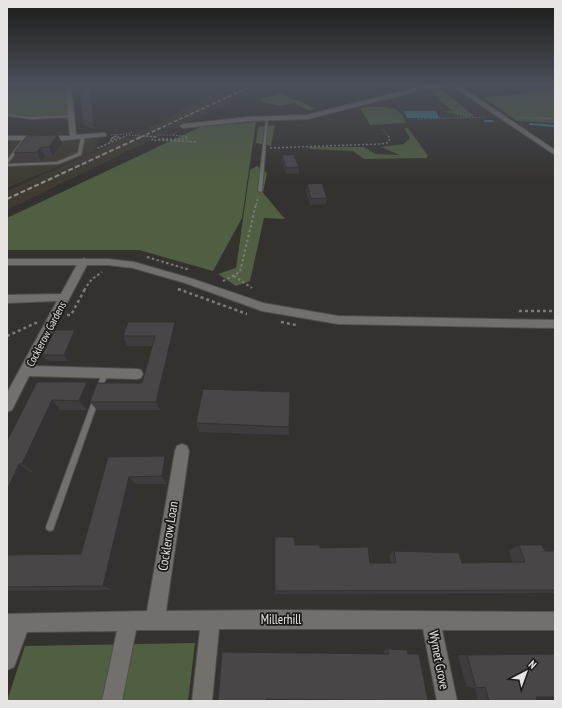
<svg xmlns="http://www.w3.org/2000/svg" width="562" height="708" font-family="'PT Sans Narrow',sans-serif">
<style>
.built{fill:#3f3b33}
.green{fill:#505f41}
.water{fill:#397a8e}
.lines{fill:none;stroke-linecap:round;stroke-linejoin:round}
.stream{stroke:#397a8e;stroke-width:2}
.lane-casing{stroke:#504f4c;stroke-width:2}
.street-casing{stroke:#504f4c;stroke-width:2}
.secondary-casing{stroke:#504f4c;stroke-width:2}
.path-far3{stroke:#7d7b78;stroke-width:1;stroke-dasharray:1.5 1.5;stroke-linecap:butt}
.path-far2{stroke:#7d7b78;stroke-width:1.5;stroke-dasharray:2 2;stroke-linecap:butt}
.path-far1{stroke:#7d7b78;stroke-width:2;stroke-dasharray:2.5 2.5;stroke-linecap:butt}
.path{stroke:#7d7b78;stroke-width:2.5;stroke-dasharray:3 3;stroke-linecap:butt}
.lane{fill:#72706c;fill-rule:evenodd}
.street{fill:#72706c;fill-rule:evenodd}
.secondary{fill:#72706c;fill-rule:evenodd}
.rail-far1{stroke:#918f8d;stroke-width:1.5;stroke-dasharray:4 2;stroke-linecap:butt}
.rail{stroke:#918f8d;stroke-width:2;stroke-dasharray:5 2.5;stroke-linecap:butt}
.path-bridge-far1{stroke:#7d7b78;stroke-width:1;stroke-dasharray:1.5 1.5;stroke-linecap:butt}
.path-bridge{stroke:#7d7b78;stroke-width:1.5;stroke-dasharray:2 2;stroke-linecap:butt}
.wall{fill:#403c3e}
.shaded-wall{fill:#343132}
.building{fill:#4a4648;stroke:#343132}
.labels{text-anchor:middle;dominant-baseline:central;stroke-width:3.5;stroke-linejoin:round;paint-order:stroke}
.street-label{font-size:11px;fill:#e6e5e3;stroke:#1b1a19}
.near-street-label{font-size:13px;fill:#e6e5e3;stroke:#1b1a19}
</style>
<rect width="100%" height="100%" fill="#34322f"/>
<path class="built" d="M236,84H279L217,108L7,210V191L160,122L187,107Z
M99,138L94,151L7,188V146L12,141L56,142Z"/>
<path class="green" d="M7,84H63L68,115L40,117L7,113Z
M555,84V123L517,121L483,97L516,95Z
M440,88L474,116L465,117L443,111H452L428,89Z
M280,94L285,95L314,108L312,110H308L294,103L282,106L264,103L259,99Z
M371,106C388,108 400,105 406,123L370,125L360,108Z
M256,122L242,218L213,271L139,250H7V218L200,127Z
M275,125L271,146L256,143L258,127Z
M404,128H408L428,156L426,158L364,159L353,151L310,149L308,147H364L376,154L400,155L381,147L404,144L410,138Z
M257,166L267,173L263,193L285,219L264,218L250,281L236,286L218,274L236,268L250,170Z
M195,643L188,701H7L25,646Z"/>
<path class="water" d="M404,111H435L440,118H407Z"/>
<g class="lines">
<path class="stream" d="M485,121H492
M530,124L555,126"/>
<g class="lane-casing">
<path id="lane" d="M7,114L32,117L72,115L73,116L72,117L32,119L7,116Z
M267,117L268,118L262,191L260,192L258,191L266,118Z
M83,136L85,137L81,155L58,164L7,166V164L57,162L78,153L81,137Z
M24,138L27,139L8,163H7V160Z
M105,370L107,371L108,373L102,390L101,392L99,393L97,392L96,390L102,373L103,371Z
M96,396L98,397L99,399L54,527L53,530L50,531L47,530L46,527L93,399L94,397Z"/>
</g>
<g class="street-casing">
<path id="street" d="M65,84H71L76,135L104,133L106,134V136L57,141L7,140V136H70Z
M457,84L555,150V155L454,87L427,89L307,119L249,121L183,128L180,126L183,124L249,117L307,115L427,85Z
M84,258L89,261L34,366L137,369L141,370L143,374L141,378L137,379L29,376L12,410L7,412V393L57,301L7,303V295L61,294L79,261Z
M182,444L187,446L189,451L166,611L274,610L555,612V630H442L457,701H437L423,629H219L212,701H192L200,630H136L122,701H102L117,631L27,632L14,667L7,670V614L147,611L175,451L177,446Z"/>
</g>
<g class="secondary-casing">
<path id="secondary" d="M7,259H108L134,262L193,279L263,303L338,316L555,320V328L338,324L262,311L185,283L133,268L108,265H7Z"/>
</g>
<path class="path-far3" d="M518,117L555,119
M418,119L487,117
M382,129L389,137
M111,135L127,134L132,132L124,137
M173,135L188,137
M173,135L178,131
M114,137L117,136L114,137
M155,137L158,135H173"/>
<path class="path-far2" d="M156,136L152,140L197,142L159,139H186L188,137L182,136
M112,138L116,136
M111,139L116,136
M110,141L119,137L121,138L98,148L126,136
M270,148L380,144L387,143L390,139L388,136
M256,205L258,197"/>
<path class="path-far1" d="M147,257L190,270
M234,276L252,288
M223,281L240,272L256,204
M178,289L181,290
M84,290L92,279L102,272"/>
<path class="path" d="M178,289L247,314
M519,311H555
M67,315H71L85,289
M281,322L296,325
M7,336L38,322"/>
<use href="#lane" class="lane"/>
<use href="#street" class="street"/>
<use href="#secondary" class="secondary"/>
<path class="rail-far1" d="M141,137L256,84"/>
<path class="rail" d="M7,199L143,136"/>
<path class="path-bridge-far1" d="M129,135L156,137"/>
<path class="path-bridge" d="M146,136L156,137"/>
</g>
<path class="wall" d="M81,84L96,131L84,125L82,119Z
M58,135L62,143L53,156H45L41,161L19,162L14,153Z
M282,155L299,167V173L286,174L282,161Z
M307,184L327,198L326,204L310,205L306,190Z
M75,330L79,336L68,361H47L42,355Z
M178,332L160,410H97L90,402L142,383L153,346H127L123,336Z
M37,382H87V410H60L33,472H30L7,524V441Z
M290,392L289,435L199,432L196,423Z
M108,457L170,464L167,484H136L112,590L7,591V555L81,554Z
M295,545L320,548L370,563H391L389,556L394,551L462,563H513L509,550L519,545L545,551H555V593L275,594V591Z
M388,649L408,654L428,701L266,699L218,701L384,654V650Z
M458,655H467L536,697L537,701H478L475,688L466,686Z"/>
<path class="shaded-wall" d="M90,84H91L96,131L94,125Z
M58,135L62,143L53,156L49,147Z
M41,147L45,156L41,161L37,152Z
M175,322L178,332L160,410L156,402Z
M75,330L79,336L68,361L64,355Z
M87,382L94,392L87,410L79,401Z
M52,400L60,410L33,472L22,464Z
M165,456L170,464L167,484L162,476Z
M19,464L30,472L7,524V490Z
M129,477L136,484L112,590L103,586Z"/>
<path class="building" d="M78,84H90L94,125L82,119L81,93Z
M58,135L49,147H41L37,152L14,153L27,136Z
M282,155H294L299,167L286,168Z
M322,183L327,198L311,199L307,184Z
M128,322H175L156,402H90L97,383H142L155,336H123Z
M55,330H75L64,355H42Z
M37,382H87L79,401L52,400L22,464H19L7,490V441Z
M203,389L290,392L289,427L196,423Z
M165,456L162,476L129,477L103,586L7,587V555L81,554L108,457Z
M275,537H294L295,545H320V548L368,547L370,563H396L394,551L459,553L462,563L525,562L519,545H542L545,551H555V590L275,591Z
M388,649L407,650L408,654H419L428,701L266,699V701H218L222,652L389,654Z
M555,654V697H536L537,701H489L485,687L476,688L467,655Z"/>
<linearGradient id="sky" x2="0" y2="1"><stop stop-color="#1d1c1a"/><stop offset="0.46" stop-color="#4a4f58"/><stop offset="1" stop-color="#4a4f58" stop-opacity="0"/></linearGradient>
<rect width="562" height="183" fill="url(#sky)"/>
<g class="labels">
<g class="street-label">
<text transform="translate(46 334) rotate(-62)">Cocklerow Gardens</text>
</g>
<g class="near-street-label">
<text transform="translate(168 536) rotate(-81)">Cocklerow Loan</text>
<text x="281" y="619">Millerhill</text>
<text transform="translate(439 660) rotate(79)">Wymet Grove</text>
</g>
</g>
<rect width="562" height="708" fill="none" stroke="#e6e5e3" stroke-width="16"/>
<g transform="translate(526 672) rotate(41)" stroke="#1b1a19" stroke-width="3" paint-order="stroke">
<path d="M0-3L7 15L0 10L-7 15Z" fill="#e6e5e3"/>
<text y="-6" font-size="11" font-weight="bold" text-anchor="middle" fill="#e6e5e3">N</text>
</g>
</svg>
